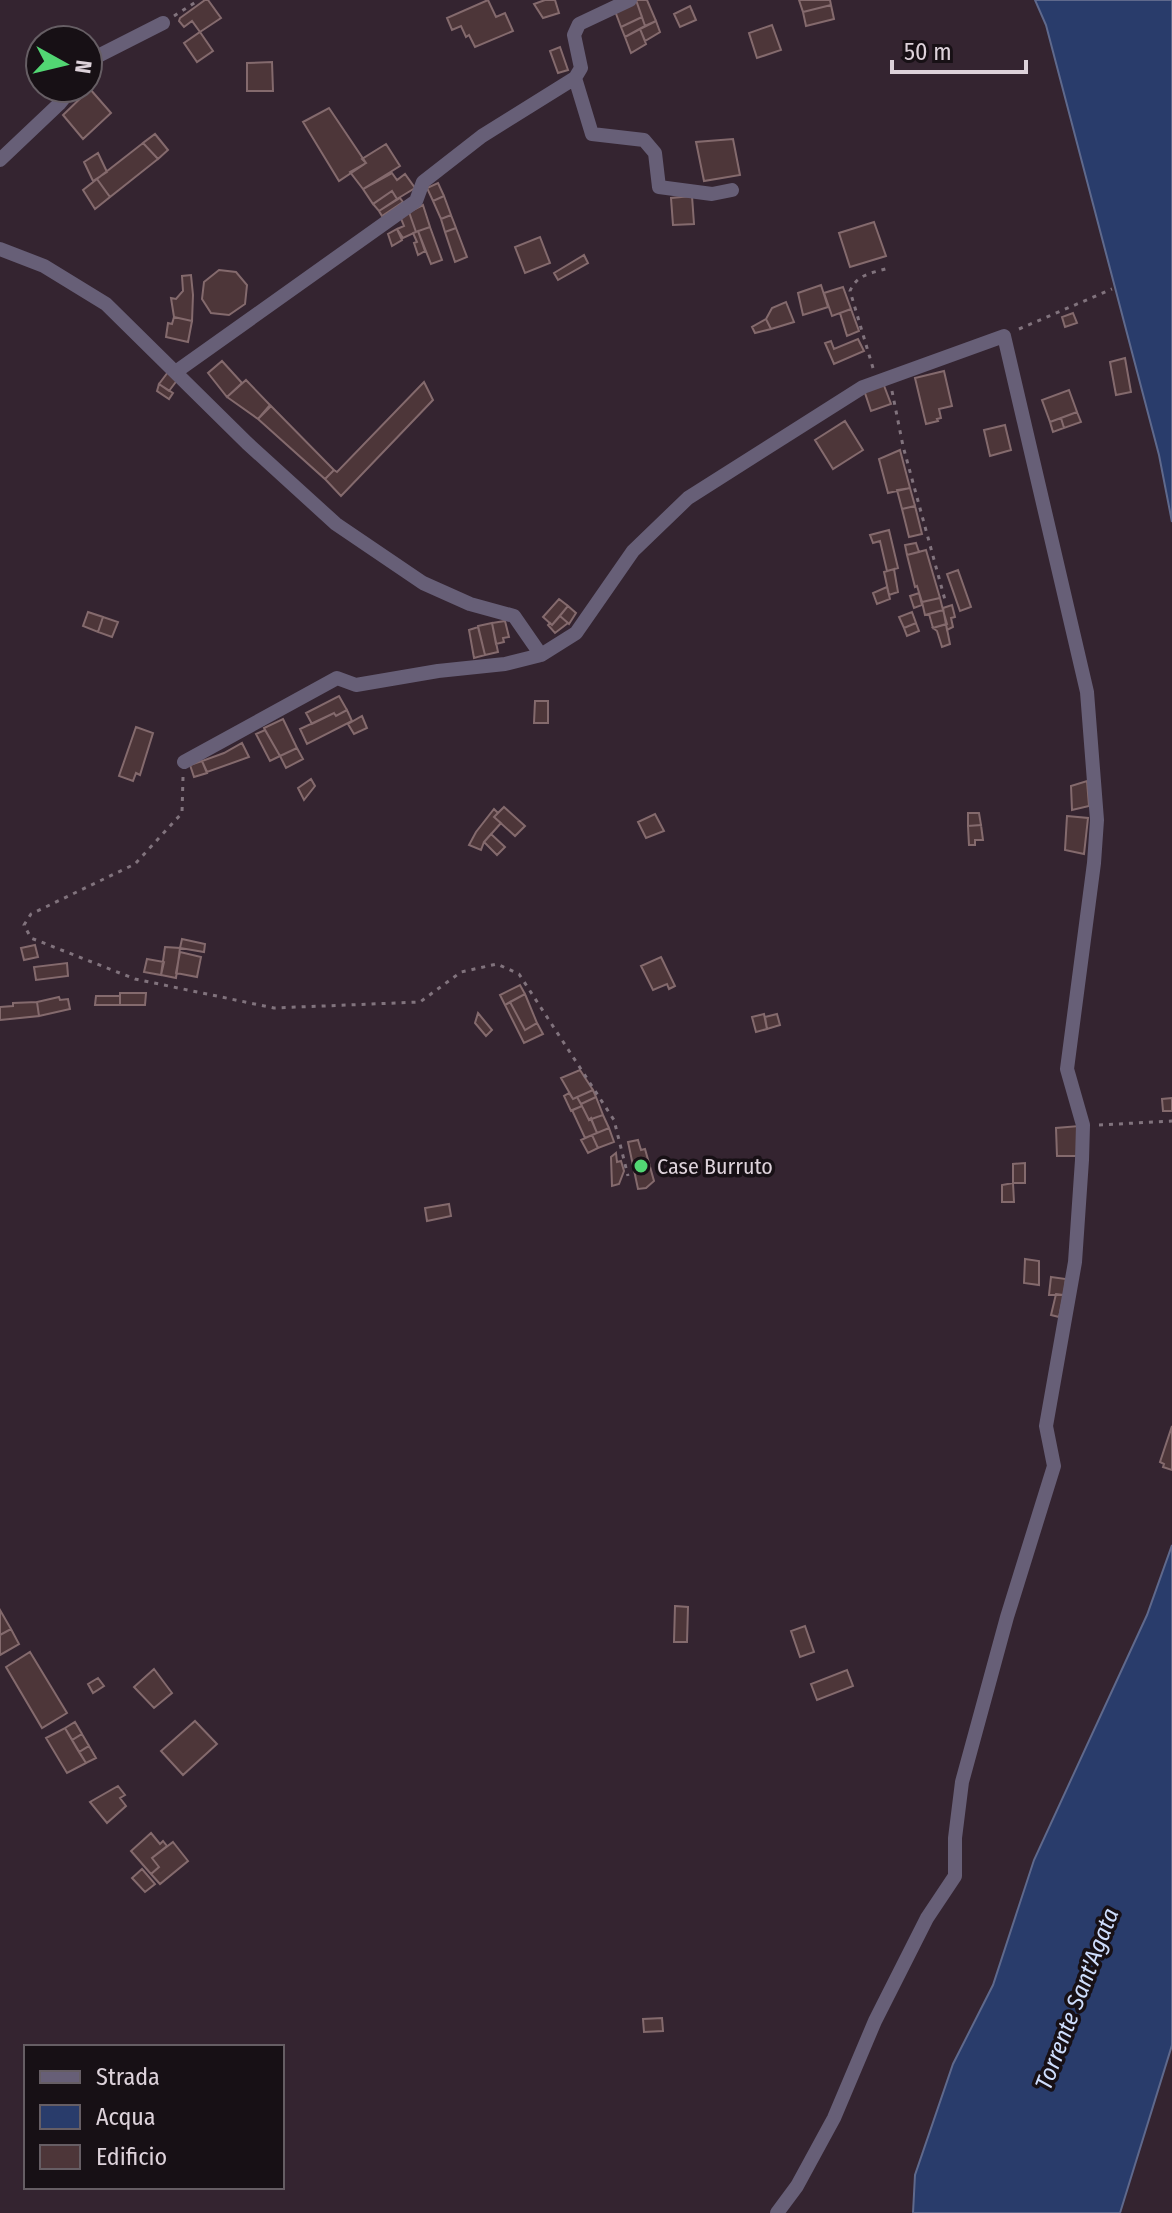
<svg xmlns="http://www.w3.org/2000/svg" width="1172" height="2213" font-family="'Fira Sans Condensed',sans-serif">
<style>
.water{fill:#293c6b;stroke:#5f698c;stroke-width:2}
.building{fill:#4d3639;stroke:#846a6d;stroke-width:2}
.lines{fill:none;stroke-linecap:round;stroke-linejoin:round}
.path{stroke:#81737d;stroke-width:3;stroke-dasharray:4 6;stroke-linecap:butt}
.street{stroke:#675f77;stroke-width:14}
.poi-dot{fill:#52d673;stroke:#171015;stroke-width:3}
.labels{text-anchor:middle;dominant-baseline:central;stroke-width:7;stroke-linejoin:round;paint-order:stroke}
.poi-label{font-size:22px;fill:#ddd2da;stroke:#171015;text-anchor:start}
.water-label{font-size:24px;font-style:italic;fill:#cfdefd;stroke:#171015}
</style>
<rect width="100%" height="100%" fill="#342430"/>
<path class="water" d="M1035,0H1172V522L1159,455L1046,25Z
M1172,1545V2045L1120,2213H913L915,2175L953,2064L993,1985L1034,1860L1147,1615Z"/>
<path class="building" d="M205,0H208L221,18L200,32L192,21L184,27L179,21L180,18Z
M488,0L496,17L505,13L513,31L475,47L469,35L466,37L461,26L452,30L447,18Z
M545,0H555L559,13L543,18L534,4Z
M636,0H647L656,21L645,26Z
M636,0L642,17L621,27L615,11Z
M799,0H830L831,5L803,12Z
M831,5L834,19L806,26L803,12Z
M690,6L696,20L680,27L674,14Z
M642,17L645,26L625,37L621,27Z
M656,21L660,32L645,41L640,29Z
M772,25L781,50L757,58L749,33Z
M640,29L646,44L631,53L625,37Z
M200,32L213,51L197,62L184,43Z
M560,47L568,70L558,73L550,51Z
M272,62L273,91H247V63Z
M90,89L111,113L83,139L63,115Z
M329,108L366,163L339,181L303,122Z
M155,134L168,150L158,159L143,143Z
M733,139L740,175L704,181L696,142Z
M143,143L158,159L110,197L97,179Z
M386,144L400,166L363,189L350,172L366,163L362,159Z
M98,153L107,172L93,181L84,162Z
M392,173L397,180L405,174L415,188L397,199L392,191L373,204L363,189Z
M97,179L110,197L95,209L83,190Z
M438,183L444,196L433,201L427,188Z
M392,191L397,199L379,211L373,204Z
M444,196L451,215L441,219L433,201Z
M692,196L694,224L673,225L671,198Z
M400,198L403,202L382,216L379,211Z
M423,205L430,227L416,232L409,212Z
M409,212L416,232L403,238L397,229L404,226L400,216Z
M451,215L456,228L445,232L441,219Z
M874,222L886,256L850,267L839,233Z
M430,227L442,260L431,264L418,231Z
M456,228L467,257L455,262L445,232Z
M397,229L402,240L392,246L388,234Z
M418,231L425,251L418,255L414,243L417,242L413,233Z
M540,237L550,263L525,273L515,247Z
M584,255L588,263L558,280L554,273Z
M219,270L236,272L247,285L245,304L229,315L211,313L202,299L204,282Z
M191,275L193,295L192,321L174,317L171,298L176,299L183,291L182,276Z
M821,285L828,307L803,315L798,293Z
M843,287L851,309L832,316L824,293Z
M786,302L794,322L771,329L766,319L772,308Z
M851,309L859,331L847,336L840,313Z
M1073,313L1077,323L1065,327L1062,317Z
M174,317L192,321L188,342L166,337L168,323L172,324Z
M766,319L771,329L755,333L752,327Z
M858,339L864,351L834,364L825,343L831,341L834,349Z
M1125,358L1131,392L1116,395L1110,362Z
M222,361L242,383L227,397L208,373Z
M944,371L952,406L939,409L941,418L937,419L938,421L926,424L915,378Z
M168,372L178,379L169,391L159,384Z
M246,380L270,405L258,419L227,397Z
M424,382L433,400L341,496L325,479L334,470L337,472Z
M883,383L891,404L871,411L864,390Z
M159,384L173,393L169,399L157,391Z
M1069,390L1077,412L1050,422L1042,400Z
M271,406L334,470L325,479L258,419Z
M1077,412L1081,422L1064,428L1061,418Z
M1061,418L1064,428L1053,432L1050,422Z
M845,421L863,450L833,469L815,440Z
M1005,425L1011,450L990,456L984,430Z
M900,450L910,488L888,493L879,459Z
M910,488L915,506L902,509L897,490Z
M915,506L922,534L909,537L902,509Z
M889,530L898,568L887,571L880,541L873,543L870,535Z
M916,543L919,552L907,555L905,545Z
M926,550L940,598L922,602L917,586L915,587L907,555Z
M894,569L898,592L889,595L884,572Z
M958,570L971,607L960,611L947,574Z
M887,587L890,599L877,604L873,593Z
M919,593L922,605L914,608L910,596Z
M940,598L943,610L925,615L922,602Z
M559,599L568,606L552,625L543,617Z
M952,605L955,617L951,618L953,627L947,630L943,608Z
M568,606L576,613L569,624L560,616Z
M943,610L947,624L933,628L929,614Z
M88,612L103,617L98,632L83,626Z
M912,612L916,623L904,628L899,617Z
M560,616L568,623L555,633L548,625L550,623L552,625Z
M103,617L118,622L112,637L98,632Z
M505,621L509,637L503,638L504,642L496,644L492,623Z
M492,623L498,652L485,655L478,626Z
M916,623L919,631L907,636L904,628Z
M946,624L950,644L942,647L937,631L933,628Z
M478,627L485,655L474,658L469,630Z
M339,696L347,710L336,716L334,713L312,724L306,713Z
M535,701H548V723H534Z
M347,710L352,721L307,744L300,729L334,713L336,716Z
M362,716L367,728L354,734L348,724Z
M283,719L297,748L280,756L264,728Z
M136,727L153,733L140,775L136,773L133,781L119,776Z
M265,730L280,756L270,761L256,734Z
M242,743L249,757L207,772L202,761L224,753Z
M297,748L303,759L286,768L280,756Z
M202,761L207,773L194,777L190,765Z
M311,779L315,786L304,800L298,788Z
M1087,781L1089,806L1072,810L1071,786Z
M504,807L525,826L515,836L494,817Z
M494,809L498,813L494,817L501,823L484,842L481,850L469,845L476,832Z
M968,813H979L981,825L968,826Z
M655,814L664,831L646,838L638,822Z
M1067,816L1088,818L1084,854L1065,850Z
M981,825L983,840H975V845H969L968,826Z
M491,834L505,847L497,855L484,842Z
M182,939L205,944L204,952L180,948Z
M35,945L38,957L24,960L21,948Z
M165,947L180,948L176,978L161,975Z
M180,952L201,957L197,977L176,973Z
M661,957L675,986L669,989L667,984L653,990L641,966Z
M147,959L164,962L161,975L144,972Z
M67,963L68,976L36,980L34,967Z
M520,985L525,994L505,1005L500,995Z
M120,993H146L145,1005H120Z
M525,994L537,1023L525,1030L510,1002Z
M96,996H120V1005H95Z
M59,997L60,1000L68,999L70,1009L39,1016L37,1002Z
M37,1002L39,1016L0,1020V1007L13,1006V1003Z
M510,1002L525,1030L537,1023L543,1034L524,1043L505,1005Z
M478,1013L492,1030L486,1036L475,1023Z
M764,1014L767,1029L756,1032L752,1017Z
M777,1014L780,1025L767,1029L765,1017Z
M580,1070L593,1090L573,1099L561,1078Z
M593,1090L596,1097L581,1104L577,1097Z
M569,1093L573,1099L577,1097L582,1106L571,1111L564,1096Z
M596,1097L603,1115L589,1120L581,1104Z
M1172,1098V1111H1163L1162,1099Z
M582,1106L589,1120L591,1118L597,1133L585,1138L572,1110Z
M603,1115L609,1128L597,1133L591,1119Z
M1079,1126L1077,1156H1057L1056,1128Z
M609,1128L614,1142L598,1148L592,1135Z
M592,1135L598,1148L588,1153L581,1140Z
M638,1140L641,1150L645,1149L654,1181L646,1188L638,1189L628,1142Z
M616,1153L617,1162L621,1161L624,1171L619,1184L612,1186L611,1157Z
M1025,1163V1183H1013V1164Z
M1013,1183L1014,1202H1002V1185Z
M449,1204L451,1216L427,1221L425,1208Z
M1025,1259L1039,1261V1285L1024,1283Z
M1051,1277L1066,1279L1064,1295H1049Z
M1056,1294L1064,1295L1059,1317L1051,1315Z
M1172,1426V1470L1163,1467L1164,1464L1160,1462Z
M675,1606L688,1607L687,1642H674Z
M0,1610L11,1629L0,1635Z
M805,1626L814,1652L800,1657L791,1631Z
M11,1629L19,1644L0,1655V1635Z
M30,1652L67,1713L42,1728L6,1667Z
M154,1669L172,1693L154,1708L134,1687Z
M847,1670L853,1686L817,1700L811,1684Z
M98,1678L104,1686L93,1693L88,1684Z
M195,1721L217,1744L183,1775L161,1751Z
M75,1722L82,1734L72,1740L65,1728Z
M65,1728L86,1763L67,1773L46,1738Z
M82,1734L89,1746L79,1752L72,1740Z
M89,1746L96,1758L86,1763L79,1752Z
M118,1786L125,1795L120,1798L126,1806L107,1823L90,1802Z
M151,1833L160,1844L163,1841L167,1846L152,1858L159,1867L151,1874L131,1851Z
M173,1842L188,1861L160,1884L151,1874L159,1867L152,1858Z
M142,1869L155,1884L145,1892L132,1878Z
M662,2018L663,2031L644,2032L643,2019Z"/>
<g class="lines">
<path class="path" d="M174,16L199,0
M1019,329L1112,289
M873,368L850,291C857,274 872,273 889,268
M892,391L903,446L945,600
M183,777L182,813L135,864L31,914L24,925L31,938L135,979L274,1008L420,1002L461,972L497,964L519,974L614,1120L628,1176
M1099,1125L1172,1121"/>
<path class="street" d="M88,68L98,56L163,23
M575,78L592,134L644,140L655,153L659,187L712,194L732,190
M0,160L59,104L72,88
M0,249L44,266L106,304L247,443L336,524L423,583L470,604L514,616L541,655L576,633L633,551L688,498L863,387L1004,336L1087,692L1097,820L1094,863L1067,1069L1083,1125L1082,1160L1075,1262L1046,1426L1054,1466L1007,1617L962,1782L955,1838V1876L927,1918L875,2021L834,2118L797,2186L777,2213
M177,371L416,201L423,182L482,136L575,78L581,68L574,35L579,24L630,0
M184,762L337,678L356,685L438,671L505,664L541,655"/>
</g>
<circle class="poi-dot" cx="641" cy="1166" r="8"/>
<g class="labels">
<g class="poi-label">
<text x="657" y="1166">Case Burruto</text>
</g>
<g class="water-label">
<text transform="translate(1077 1999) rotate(-69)">Torrente Sant'Agata</text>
</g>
</g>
<rect x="24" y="2045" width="260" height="144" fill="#171015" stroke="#665e64" stroke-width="2"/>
<rect x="40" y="2071" width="40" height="12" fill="#675f77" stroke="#665e64" stroke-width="2"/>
<text x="96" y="2085" font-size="24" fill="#ddd2da">Strada</text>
<rect x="40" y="2105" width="40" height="24" fill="#293c6b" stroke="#665e64" stroke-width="2"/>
<text x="96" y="2125" font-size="24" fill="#ddd2da">Acqua</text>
<rect x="40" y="2145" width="40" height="24" fill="#4d3639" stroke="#665e64" stroke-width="2"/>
<text x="96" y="2165" font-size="24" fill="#ddd2da">Edificio</text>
<g transform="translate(64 64) rotate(98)"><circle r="38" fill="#171015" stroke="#665e64" stroke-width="2"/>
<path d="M0-6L14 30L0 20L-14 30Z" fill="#52d673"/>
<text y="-12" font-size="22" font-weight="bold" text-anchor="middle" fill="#ddd2da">N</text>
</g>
<path d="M892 60v12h134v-12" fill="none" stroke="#ddd2da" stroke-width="4"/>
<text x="904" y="60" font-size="24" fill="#ddd2da" stroke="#171015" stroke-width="6" paint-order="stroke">50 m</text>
</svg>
